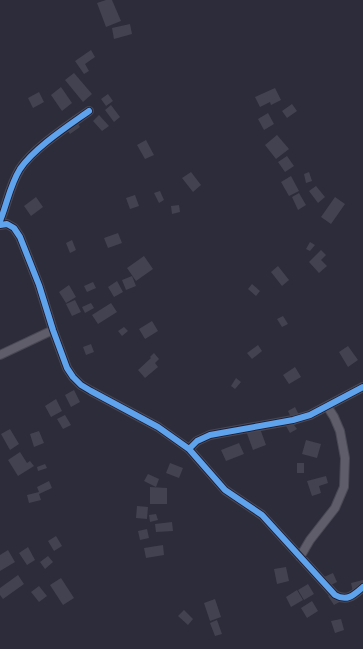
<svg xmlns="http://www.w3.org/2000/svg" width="363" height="649" font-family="Quicksand,sans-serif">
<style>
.building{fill:#434250}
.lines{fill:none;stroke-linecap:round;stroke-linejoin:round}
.street-casing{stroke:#494854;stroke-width:10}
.street{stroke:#5e5d69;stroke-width:8}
.cycleway-casing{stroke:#201f36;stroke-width:8}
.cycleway{stroke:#60a3ed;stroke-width:6}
</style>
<rect width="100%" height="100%" fill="#2d2c3b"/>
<path class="building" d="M106,0H112L121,21L106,27L97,3Z
M130,24L132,34L114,39L112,28Z
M91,50L95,57L85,64L89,71L84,74L75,61Z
M74,73L92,94L83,102L65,80Z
M61,87L72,103L62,111L51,95Z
M275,88L281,100L271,105L270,102L260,107L255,97Z
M39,92L44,102L33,108L28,98Z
M108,94L113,101L106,106L101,99Z
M292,104L297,111L287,118L282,111Z
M111,105L120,117L114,122L105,110Z
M268,113L274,124L264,130L258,119Z
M99,115L109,126L102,131L93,121Z
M73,116L80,127L70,134L63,124Z
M277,135L289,149L276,159L265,145Z
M146,140L154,155L145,159L137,145Z
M287,156L294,166L285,172L278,162Z
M191,172L201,185L193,192L182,178Z
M309,172L312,181L306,183L304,174Z
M291,176L299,191L289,196L281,182Z
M316,186L325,197L318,203L309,191Z
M160,191L164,200L159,203L154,193Z
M299,193L306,205L298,210L292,197Z
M135,195L139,206L130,209L126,198Z
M36,197L43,207L31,216L24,206Z
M335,197L345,204L331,224L321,217Z
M179,205L180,212L172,214L171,206Z
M118,233L122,243L108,248L104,238Z
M72,240L76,250L70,253L66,243Z
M310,242L315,245L310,251L306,249Z
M321,250L326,255L321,260L327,266L319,273L309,262Z
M144,256L153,269L136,281L127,268Z
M278,266L289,280L282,286L271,272Z
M132,276L136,286L126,290L122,280Z
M117,281L123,292L114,297L108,287Z
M93,282L96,288L87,292L84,286Z
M252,284L260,291L256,296L248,289Z
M69,285L76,297L66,303L59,292Z
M75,300L81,312L72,316L66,304Z
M91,303L94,308L85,313L82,307Z
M111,303L117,312L98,324L92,315Z
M283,316L288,324L282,327L277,319Z
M152,321L158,331L145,339L139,329Z
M124,327L128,331L122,336L118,331Z
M91,344L94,352L86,355L83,347Z
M258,345L262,351L252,359L247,353Z
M348,346L358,360L348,367L339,352Z
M154,353L159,359L155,363L158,367L145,378L138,370L151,358L150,357Z
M295,367L301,377L289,384L283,375Z
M236,378L241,382L235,389L231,386Z
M74,390L80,402L71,407L65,395Z
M56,399L62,411L51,417L45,406Z
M295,407L302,421L294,425L297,429L290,433L286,426L293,422L288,411Z
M65,415L71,425L63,429L57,419Z
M258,423L266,445L253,450L245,428Z
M10,429L19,444L10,450L1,434Z
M39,431L44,443L34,447L30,434Z
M306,440L321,444L317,458L302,454Z
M239,443L244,454L226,461L221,450Z
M20,452L27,463L30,461L34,466L18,476L8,460Z
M170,463L183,468L179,478L166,473Z
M297,463H304V473H297Z
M45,464L47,468L38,471L37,467Z
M148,474L159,479L156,487L144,481Z
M326,476L328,483L319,486L321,493L312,496L307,481Z
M49,481L52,488L39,494L41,500L29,503L27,495L39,492L37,487Z
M150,487L167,488V504H150Z
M137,506L148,507L147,519L136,518Z
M156,514L158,520L150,522L149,515Z
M172,522L173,531L156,532L155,524Z
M147,529L149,538L140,540L138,531Z
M56,536L62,546L54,551L48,541Z
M163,545L164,555L146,558L144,548Z
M28,547L35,560L27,565L19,553Z
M8,550L15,562L0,571V555Z
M48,556L53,562L45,569L40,562Z
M286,567L289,581L277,584L274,569Z
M333,573L337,582L329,586L324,577Z
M18,575L24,584L3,599L0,595V588Z
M61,578L74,598L63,605L50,585Z
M363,580V590L353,592L351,583Z
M308,584L314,594L304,600L298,590Z
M39,586L47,596L39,602L31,592Z
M297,590L303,600L291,607L286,597Z
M337,590L343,600L334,605L328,596Z
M215,599L221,617L210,621L204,603Z
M312,601L318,611L307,618L301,608Z
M184,610L193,619L188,625L178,616Z
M341,619L344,630L335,633L331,621Z
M217,620L222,634L215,636L210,623Z"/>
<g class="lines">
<g class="street-casing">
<path id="street" d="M0,221C7,204 10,185 20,169C34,148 68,126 89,111
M0,225L7,224L14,228L20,237L39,285L53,330L67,368L73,377L81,385L91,391L158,427L189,449L225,490L262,515L335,595C347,602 354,595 363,587
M0,355L53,330
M189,449L197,441L210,435L293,420L310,415L363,387
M300,557L310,540L335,508L344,487L345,458L340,431L334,417L327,406"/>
</g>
<use href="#street" class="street"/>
<g class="cycleway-casing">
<path id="cycleway" d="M0,221C7,204 10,185 20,169C34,148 68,126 89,111
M0,225L7,224L14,228L20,237L39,285L53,330L67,368L73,377L81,385L91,391L158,427L189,449L225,490L262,515L335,595C347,602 354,595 363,587
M189,449L197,441L210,435L293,420L310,415L363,387"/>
</g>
<use href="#cycleway" class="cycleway"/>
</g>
</svg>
